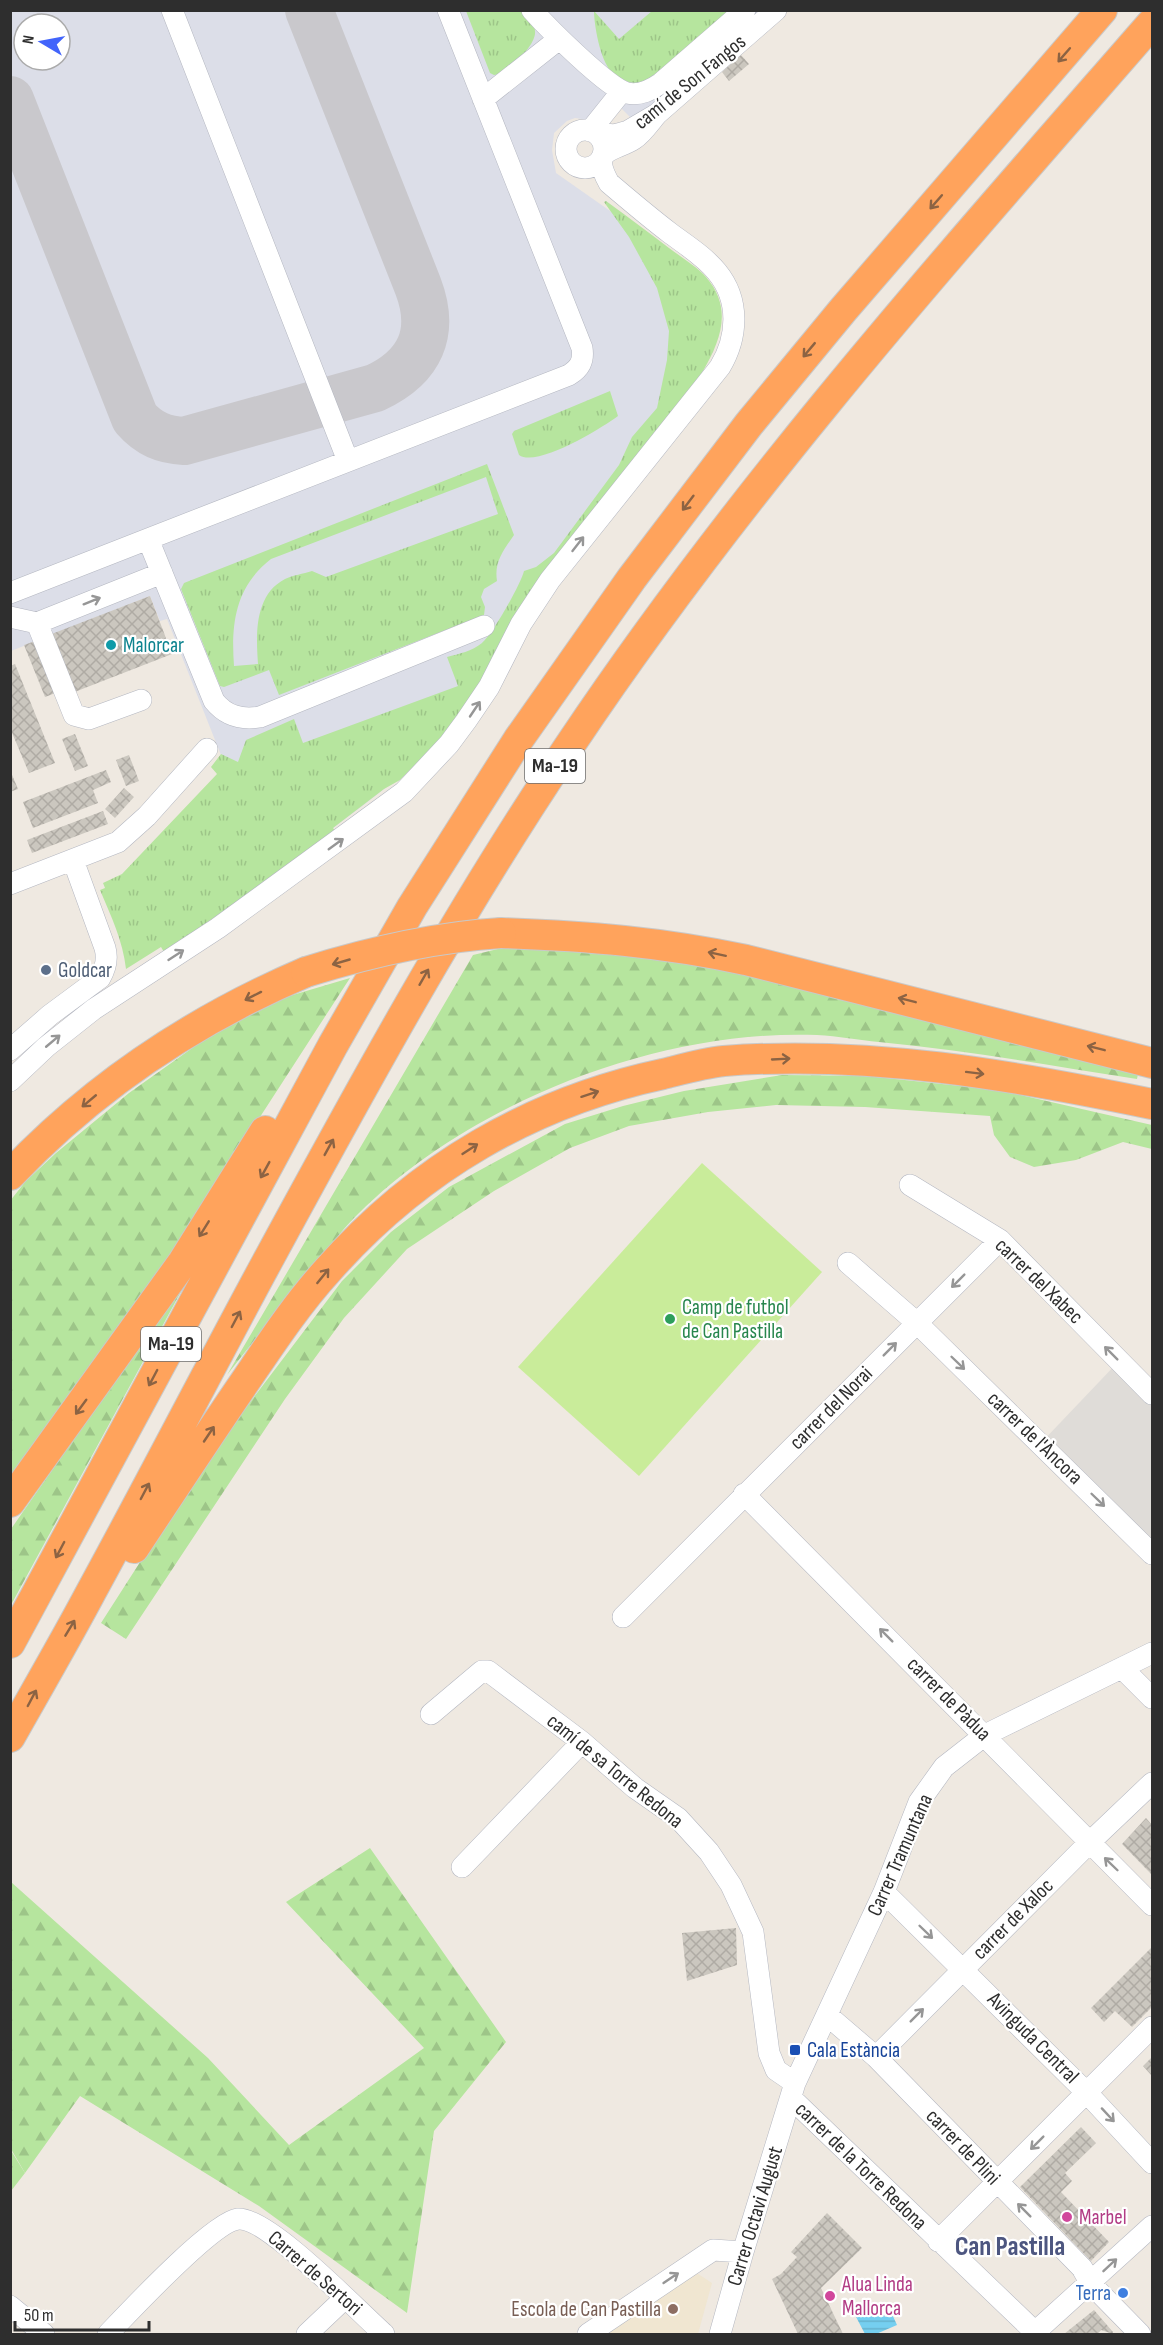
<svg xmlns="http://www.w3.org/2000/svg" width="1163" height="2345" font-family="'Sofia Sans Condensed',sans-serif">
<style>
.education{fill:#f0e6d1}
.airport{fill:#dcdee8;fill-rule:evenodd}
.grass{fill:url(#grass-tufts);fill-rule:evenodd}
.forest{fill:url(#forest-firs)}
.pitch{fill:#c9ec9a}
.plaza{fill:#dfdcd8}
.water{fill:url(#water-rules)}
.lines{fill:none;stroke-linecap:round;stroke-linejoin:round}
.taxiway{stroke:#c9c8cc;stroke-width:48}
.building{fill:url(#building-cross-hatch)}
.minor-casing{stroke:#b4b7c1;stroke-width:22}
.highway-casing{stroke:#c9c9c9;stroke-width:32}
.minor{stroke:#fff;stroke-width:21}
.highway{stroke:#ffa35c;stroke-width:30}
.highway-bridge-casing{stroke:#c9c9c9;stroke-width:32;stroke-linecap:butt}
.highway-bridge{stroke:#ffa35c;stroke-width:30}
.oneway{stroke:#8c6343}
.oneway2{stroke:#969696}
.culture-dot{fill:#0f9aa8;stroke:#fff;stroke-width:2}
.service-dot{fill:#5c6f8a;stroke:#fff;stroke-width:2}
.leisure-dot{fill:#2e9e5b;stroke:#fff;stroke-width:2}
.transit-dot{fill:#1a4fb4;stroke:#fff;stroke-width:2}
.hotel-dot{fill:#d1479c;stroke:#fff;stroke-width:2}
.shop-dot{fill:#3f7fe0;stroke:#fff;stroke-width:2}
.education-dot{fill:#8d6e63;stroke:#fff;stroke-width:2}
.labels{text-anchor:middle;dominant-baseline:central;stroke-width:4.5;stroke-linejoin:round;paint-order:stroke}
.shield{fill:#fff;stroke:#6d6d6d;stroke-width:1.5}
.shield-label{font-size:20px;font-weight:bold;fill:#2e2e2e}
.street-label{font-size:21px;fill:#2e2e2e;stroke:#fff}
.culture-label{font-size:21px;fill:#0d838f;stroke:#fff;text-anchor:start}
.service-label{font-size:21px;fill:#4e5e75;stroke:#fff;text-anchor:start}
.leisure-label{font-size:21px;fill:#27864d;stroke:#fff;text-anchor:start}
.transit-label{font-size:21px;fill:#164399;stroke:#fff;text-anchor:start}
.hotel-label{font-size:21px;fill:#b23c85;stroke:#fff;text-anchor:start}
.shop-label{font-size:21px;fill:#366cbe;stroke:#fff;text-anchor:end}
.education-label{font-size:21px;fill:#785e54;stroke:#fff;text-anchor:end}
.district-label{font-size:27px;font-weight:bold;fill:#4d5680;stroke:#fff}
</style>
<defs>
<pattern id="grass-tufts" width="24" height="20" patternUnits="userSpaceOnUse" patternTransform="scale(1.5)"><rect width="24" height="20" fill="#b6e59e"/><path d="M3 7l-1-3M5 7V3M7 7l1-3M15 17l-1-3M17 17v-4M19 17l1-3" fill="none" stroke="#9dc588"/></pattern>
<pattern id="forest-firs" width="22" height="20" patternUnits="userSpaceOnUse" patternTransform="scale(1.5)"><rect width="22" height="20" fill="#b6e59e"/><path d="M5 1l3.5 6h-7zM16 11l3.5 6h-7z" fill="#9dc588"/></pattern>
<pattern id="water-rules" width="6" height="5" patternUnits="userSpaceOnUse" patternTransform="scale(1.5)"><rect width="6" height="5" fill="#75cff0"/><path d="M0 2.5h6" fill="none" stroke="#66b2ce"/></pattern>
<pattern id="building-cross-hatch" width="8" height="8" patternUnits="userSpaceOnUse" patternTransform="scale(1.5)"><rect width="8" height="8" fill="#cbc7bf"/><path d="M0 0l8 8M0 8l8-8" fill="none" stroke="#afaba4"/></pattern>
</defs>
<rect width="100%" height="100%" fill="#efe9e1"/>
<path class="education" d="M695,2272L712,2283L698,2334H604Z"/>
<path class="airport" d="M11,11H762L635,122L619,106L589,120L575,118L567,121L554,133L552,150L556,173L680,260L718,328L403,774L365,804L269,876L167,619L160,621L150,596L11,651ZM24,24H60V60H24Z"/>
<path class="grass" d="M466,11H522C527,16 535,23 535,31C537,45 507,73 494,75L490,73Z
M594,11L619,39L652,11H732C712,28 664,79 639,83C628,84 618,78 611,71C600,60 594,24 594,11Z
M606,201C627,216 648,232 669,248C681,257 696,266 706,277C733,308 721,340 703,371L476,692L441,738L400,780L384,789L333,828L337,833L164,952L161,947L126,969C123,941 111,916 100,890L105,888L103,883L122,874L217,774L211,767L221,754L238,762L246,740L294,719L303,743L458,686L447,657C459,654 472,651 482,643C492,635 521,584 524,571L536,567L554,553L619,465L632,437L657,408L667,360L669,331L657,288L629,237L604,202Z
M610,391L618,416C602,428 537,468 519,455L512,434L514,431Z
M487,464L514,535C503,551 494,562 497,581L484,589L481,597L485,607L484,615L279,695L269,670L224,687L220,686L181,589L184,583ZM486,477L498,514L326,577L312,571C303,574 293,575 285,579C254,595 256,635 258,664L234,666C231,624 235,587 271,559Z
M10,2149L25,2173L11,2191H10Z"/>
<path class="forest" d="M502,948L556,949L674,958L1139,1069L1137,1079C1051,1066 966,1050 879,1042C859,1040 838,1036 817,1035C659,1029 470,1102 358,1214C343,1228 331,1246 318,1262C287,1299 257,1337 227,1375L473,955Z
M350,978L214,1188L126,1328L11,1480L10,1201L25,1182L56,1153L129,1093L198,1044L276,1000Z
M782,1075L867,1076L998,1090L1152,1125V1149L1123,1142L1076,1160L1034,1167L1010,1157L994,1135L990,1116L865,1107L776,1105L708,1112L629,1126L570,1148L494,1191L407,1249L344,1318L285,1399L126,1639L101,1623L201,1467L342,1281L391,1232L449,1187L565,1124L623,1106L684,1091Z
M196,1264L11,1605V1529Z
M370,1848L506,2042L434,2131L407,2313L259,2206L80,2096L25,2173L11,2149V1882L208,2058L289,2145L424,2048L286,1902Z"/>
<path class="pitch" d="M702,1163L822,1272L639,1476L518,1367Z"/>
<path class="plaza" d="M1119,1361L1152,1394V1554L1040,1444Z"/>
<path class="water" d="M879,2304L885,2317L892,2314L897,2325L876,2334H865L855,2315Z"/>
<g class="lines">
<path class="taxiway" d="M10,100L135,418C149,434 164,440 184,441L375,388C420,367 436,333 418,286L309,10"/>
</g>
<path class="building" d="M741,55L749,64L729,81L722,72Z
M150,596L172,654L72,693L49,635Z
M38,640L58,692L45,697L24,645Z
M15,664L55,763L29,773L10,728V666Z
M75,734L88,766L75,771L62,739Z
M129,755L139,781L126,786L116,760Z
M10,770L18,789L10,792Z
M106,770L111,782L93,790L98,803L33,828L23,802Z
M124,788L134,797L115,818L105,809Z
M103,811L108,824L32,853L27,840Z
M1146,1818L1152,1825V1875L1122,1844Z
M736,1928L737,1965L687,1981L682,1933Z
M1152,1947V2007L1132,2027L1115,2011L1104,2022L1091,2008Z
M1152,2057V2076L1143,2066Z
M1081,2127L1096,2143L1065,2173L1072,2181L1061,2192L1109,2242L1091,2261L1020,2187Z
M827,2213L862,2248L821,2288L843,2334H798L772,2279L781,2274L797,2257L791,2252Z
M1094,2310L1113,2332V2334L1101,2330L1097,2334H1064Z"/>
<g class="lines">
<g class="minor-casing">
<path id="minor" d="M172,10L348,461
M532,10C548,28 607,87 627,93C640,96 651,90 661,83L745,10
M483,99L559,39
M566 149a19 19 0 1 1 38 0a19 19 0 1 1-38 0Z
M590,131L622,91
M596,133L614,135L628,131L657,114L776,10
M148,539L569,375C580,368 584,361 582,348L448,10
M10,593L148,539L214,701C226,716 241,720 260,717L484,626
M10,617L37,623L74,715L89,719L141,700
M37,623L162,573
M10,884L118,842L147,816L207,749
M10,1050L50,1015L100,978C106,968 108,959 105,948L73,860
M10,1081L46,1047L94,1009L218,928L404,792L449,744L466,721L489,687L521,624L550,580L720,367C738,337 740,300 717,272C704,256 686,245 670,233C649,217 629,200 609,183C589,148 614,152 634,139C643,133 650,122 657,114
M910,1185L1000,1240L1152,1394
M848,1263L917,1323L1152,1554
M744,1494L1152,1905
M623,1617L1000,1240
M1122,1668L1152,1698
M431,1714L482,1671H488L582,1742L635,1788L678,1818L709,1852L731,1885L753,1932L769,2053L776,2070L795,2083
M462,1867L582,1742
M884,1892L1087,2093L1152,2163
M827,2015L876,2057L1082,2268L1091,2284L1140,2334
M876,2057L1089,1843L1152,1783
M791,2098L1037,2334
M938,2241L1152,2027
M10,2306L44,2334
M108,2334C129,2312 213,2222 238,2219C267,2216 359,2312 384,2334
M307,2334L345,2298
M588,2334L713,2250L743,2252
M720,2334L743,2252L795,2083L884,1892L919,1802L944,1767L985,1735L1152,1653
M1033,2334L1152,2226"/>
</g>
<g class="highway-casing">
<path id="highway" d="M501,933C587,936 662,942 746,960L1152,1063
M10,1175C94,1086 194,1020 306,972
M10,1502L183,1262L265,1131
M134,1548C169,1495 204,1442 240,1389C268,1348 295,1306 328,1270C418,1168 532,1102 663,1074C683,1069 704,1063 724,1061C868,1050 1012,1075 1152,1104
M10,1643L333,1045L412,907L518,740L632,578L749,424L843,310L1102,10
M10,1737C37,1689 65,1641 91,1592C151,1482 208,1371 267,1262C363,1085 459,909 572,742C744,485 950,255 1152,23"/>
</g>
<use href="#minor" class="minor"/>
<use href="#highway" class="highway"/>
<g class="highway-bridge-casing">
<path id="highway-bridge" d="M306,972C370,952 434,937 501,933"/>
</g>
<use href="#highway-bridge" class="highway-bridge"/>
</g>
<defs><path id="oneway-shaft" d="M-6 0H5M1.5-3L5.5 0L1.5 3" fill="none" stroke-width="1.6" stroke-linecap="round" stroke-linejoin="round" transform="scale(1.5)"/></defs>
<g class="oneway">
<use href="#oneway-shaft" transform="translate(1064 55) rotate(131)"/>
<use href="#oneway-shaft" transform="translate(936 202) rotate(131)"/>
<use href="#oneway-shaft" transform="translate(809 350) rotate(130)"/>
<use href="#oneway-shaft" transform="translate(688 503) rotate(127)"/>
<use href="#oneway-shaft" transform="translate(717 954) rotate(-168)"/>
<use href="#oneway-shaft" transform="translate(341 962) rotate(164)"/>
<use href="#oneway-shaft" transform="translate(424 977) rotate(-60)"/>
<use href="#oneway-shaft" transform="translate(253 996) rotate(153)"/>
<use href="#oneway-shaft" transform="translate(907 1000) rotate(-166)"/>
<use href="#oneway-shaft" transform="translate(1096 1048) rotate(-166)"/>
<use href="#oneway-shaft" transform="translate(781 1059) rotate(-3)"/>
<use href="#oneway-shaft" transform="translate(975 1073) rotate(7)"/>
<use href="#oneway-shaft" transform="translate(590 1094) rotate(-18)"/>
<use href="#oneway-shaft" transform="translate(89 1101) rotate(140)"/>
<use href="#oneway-shaft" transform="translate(329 1147) rotate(-61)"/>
<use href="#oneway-shaft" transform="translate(470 1149) rotate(-33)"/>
<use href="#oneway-shaft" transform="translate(265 1170) rotate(119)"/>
<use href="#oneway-shaft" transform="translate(204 1229) rotate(122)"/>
<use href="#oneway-shaft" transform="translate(323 1276) rotate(-51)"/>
<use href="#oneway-shaft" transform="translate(236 1319) rotate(-62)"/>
<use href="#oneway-shaft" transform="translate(153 1378) rotate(118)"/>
<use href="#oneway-shaft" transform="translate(81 1407) rotate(126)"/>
<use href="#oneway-shaft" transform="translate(209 1434) rotate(-56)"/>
<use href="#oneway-shaft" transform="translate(145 1491) rotate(-62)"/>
<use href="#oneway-shaft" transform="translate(60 1550) rotate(118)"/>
<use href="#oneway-shaft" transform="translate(70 1628) rotate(-59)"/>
<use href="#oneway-shaft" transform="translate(32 1698) rotate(-62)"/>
</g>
<g class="oneway2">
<use href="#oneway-shaft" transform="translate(578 544) rotate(-52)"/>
<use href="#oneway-shaft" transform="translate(92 601) rotate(-22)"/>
<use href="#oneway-shaft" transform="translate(475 709) rotate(-56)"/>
<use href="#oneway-shaft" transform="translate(336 844) rotate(-36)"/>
<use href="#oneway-shaft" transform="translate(176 955) rotate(-33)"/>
<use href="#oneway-shaft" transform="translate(53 1041) rotate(-40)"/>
<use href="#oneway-shaft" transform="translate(958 1281) rotate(135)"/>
<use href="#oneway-shaft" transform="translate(890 1349) rotate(-45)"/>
<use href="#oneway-shaft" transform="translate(1111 1353) rotate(-135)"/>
<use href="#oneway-shaft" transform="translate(958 1363) rotate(44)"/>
<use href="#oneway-shaft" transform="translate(1098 1500) rotate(44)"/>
<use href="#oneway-shaft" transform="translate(886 1635) rotate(-135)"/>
<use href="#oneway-shaft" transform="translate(1111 1864) rotate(-136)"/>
<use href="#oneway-shaft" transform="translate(926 1932) rotate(44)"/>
<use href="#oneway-shaft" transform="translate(917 2015) rotate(-45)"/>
<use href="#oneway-shaft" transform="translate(1108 2115) rotate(47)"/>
<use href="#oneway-shaft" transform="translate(1037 2143) rotate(135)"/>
<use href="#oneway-shaft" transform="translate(1024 2210) rotate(-135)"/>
<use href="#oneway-shaft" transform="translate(1110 2265) rotate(-43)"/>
<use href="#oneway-shaft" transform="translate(671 2278) rotate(-34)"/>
</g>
<circle class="culture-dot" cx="111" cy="645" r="6"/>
<circle class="service-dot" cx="46" cy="970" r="6"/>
<circle class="leisure-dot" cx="670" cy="1319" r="6"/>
<rect class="transit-dot" x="789" y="2044" width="12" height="12" rx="3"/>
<g class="hotel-dot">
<circle cx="1067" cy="2217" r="6"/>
<circle cx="830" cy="2296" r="6"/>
</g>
<circle class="shop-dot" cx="1123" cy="2293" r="6"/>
<circle class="education-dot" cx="673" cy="2309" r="6"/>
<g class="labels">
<g class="shield">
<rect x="525" y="749" width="60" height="34" rx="4.5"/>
<rect x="141" y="1327" width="60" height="34" rx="4.5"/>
</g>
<g class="shield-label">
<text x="555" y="766">Ma-19</text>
<text x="171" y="1344">Ma-19</text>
</g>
<g class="street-label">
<text transform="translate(690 82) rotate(-39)">camí de Son Fangos</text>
<text transform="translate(1039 1281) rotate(44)">carrer del Xabec</text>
<text transform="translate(831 1408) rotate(-45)">carrer del Norai</text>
<text transform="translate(1035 1438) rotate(44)">carrer de l'Àncora</text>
<text transform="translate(949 1699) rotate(45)">carrer de Pàdua</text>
<text transform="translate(615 1771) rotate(39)">camí de sa Torre Redona</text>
<text transform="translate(900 1855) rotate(-66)">Carrer Tramuntana</text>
<text transform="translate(1013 1919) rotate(-45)">carrer de Xaloc</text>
<text transform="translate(1033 2038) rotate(45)">Avinguda Central</text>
<text transform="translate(963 2147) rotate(46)">carrer de Plini</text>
<text transform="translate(861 2166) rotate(44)">carrer de la Torre Redona</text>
<text transform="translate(755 2216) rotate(-73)">Carrer Octavi August</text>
<text transform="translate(315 2273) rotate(41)">Carrer de Sertori</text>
</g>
<g class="culture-label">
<text x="123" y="645">Malorcar</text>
</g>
<g class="service-label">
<text x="58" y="970">Goldcar</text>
</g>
<g class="leisure-label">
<text x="682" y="1307">Camp de futbol<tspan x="682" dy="24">de Can Pastilla</tspan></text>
</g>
<g class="transit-label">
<text x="807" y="2050">Cala Estància</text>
</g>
<g class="hotel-label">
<text x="1079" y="2217">Marbel</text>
<text x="842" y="2284">Alua Linda<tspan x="842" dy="24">Mallorca</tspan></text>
</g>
<g class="shop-label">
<text x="1111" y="2293">Terra</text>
</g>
<g class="education-label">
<text x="661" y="2309">Escola de Can Pastilla</text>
</g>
<g class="district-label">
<text x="1010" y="2247">Can Pastilla</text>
</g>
</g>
<rect width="1163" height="2345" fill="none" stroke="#2e2e2e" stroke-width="24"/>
<g transform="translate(42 42) rotate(280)"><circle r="28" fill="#ffffff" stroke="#ababab" stroke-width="1.5"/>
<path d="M0-4.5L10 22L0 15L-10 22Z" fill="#4264fb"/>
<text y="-9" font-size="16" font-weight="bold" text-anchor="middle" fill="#2e2e2e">N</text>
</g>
<path d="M15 2321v9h134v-9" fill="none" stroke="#2e2e2e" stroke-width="3"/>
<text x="24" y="2321" font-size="18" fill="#2e2e2e" stroke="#ffffff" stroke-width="4.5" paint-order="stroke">50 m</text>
</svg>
